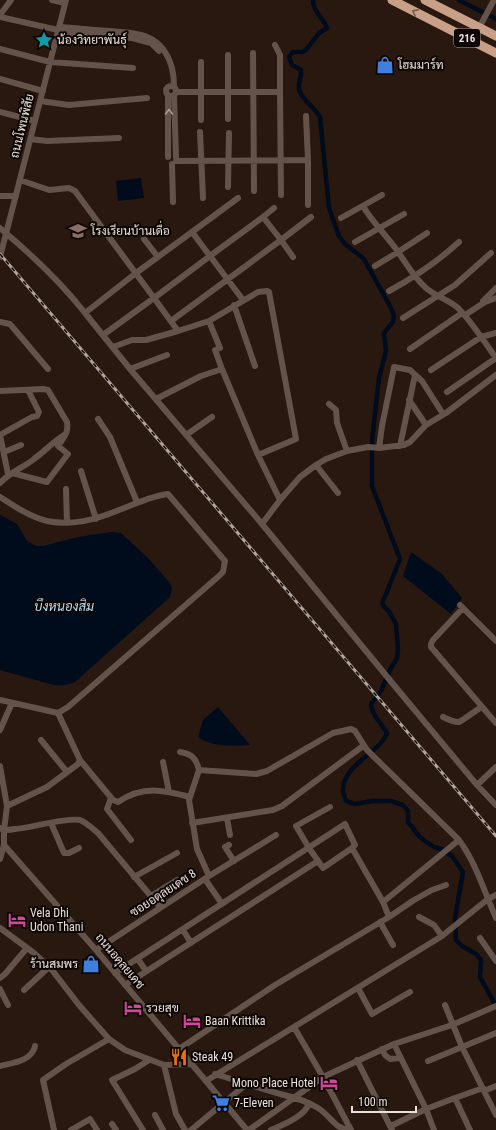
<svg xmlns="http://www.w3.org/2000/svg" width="496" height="1130" font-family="'Roboto Condensed',Sarabun,sans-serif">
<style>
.water{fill:#000b1c}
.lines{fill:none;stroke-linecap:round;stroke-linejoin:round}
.canal{stroke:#000b1c;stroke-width:4.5}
.minor{stroke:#63534a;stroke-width:6}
.highway{stroke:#c8a087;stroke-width:9}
.rail-casing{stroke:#b2a49e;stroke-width:3}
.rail{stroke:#0c0603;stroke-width:1.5;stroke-dasharray:4.5;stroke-linecap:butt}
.oneway{stroke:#735b4c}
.oneway2{stroke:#a89a92}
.labels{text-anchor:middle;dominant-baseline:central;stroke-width:4;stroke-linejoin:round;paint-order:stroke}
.shield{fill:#0c0603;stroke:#a99f9a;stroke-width:1}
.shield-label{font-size:11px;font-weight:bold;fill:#ece0da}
.poi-label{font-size:12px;fill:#ece0da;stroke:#0c0603;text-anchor:start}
.street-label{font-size:12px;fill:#ece0da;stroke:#0c0603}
.water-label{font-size:13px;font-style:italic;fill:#b9dcf7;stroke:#0c0603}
</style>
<rect width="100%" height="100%" fill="#291810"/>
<path class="water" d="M141,178L144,198L118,201L116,181Z
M0,515L17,524L27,541L36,546H43L78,537L112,532L121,533L148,558L170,583L172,588L170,597L75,682C66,686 59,686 50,684L0,670Z
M411,552L442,574L462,598L451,614L403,576Z
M218,707L250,745C234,746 211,747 198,737L203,720Z"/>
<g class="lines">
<path class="canal" d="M313,0C313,12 323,17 327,28L319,33L306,50L302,52H293L289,57L292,65L301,70C302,76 298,82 299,89C302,101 314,106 320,117L329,208L339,236L344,243L364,259L390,306L394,316L393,322L384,333L386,351L379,378L372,441V486L400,559L382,604L390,613L396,624L398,649L397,658L390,670L381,691L371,704C371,714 382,724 387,733C380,753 344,764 343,789C342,792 345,797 346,801L355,804L372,801H391L403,805L408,811V822L419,836L425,841L434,847L441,849L452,856L463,872L455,918L456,940L462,946L476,954L481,960L480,977L496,1006
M459,0L496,19"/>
<path class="minor" d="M52,0L65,3
M0,15L11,0
M0,17L58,30
M59,27C76,28 92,30 109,31C118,32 127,32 136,34C163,38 174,61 174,86
M479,28L494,0
M58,33L132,38L151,43L159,51
M0,49L50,62L133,68
M253,53L254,191
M228,55V119
M0,79L43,91
M166 91a5 5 0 1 1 10 0a5 5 0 1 1-10 0Z
M176,92H280V55L275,45
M280,92L281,195
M168,95V157
M174,95L176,157
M40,101L69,105L147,98
M0,112L35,121
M201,120V62
M200,132L203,198
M30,139L47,141L119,138
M308,160V205
M176,161L308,160L306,116
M172,164L173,202
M20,180L49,190L69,188L75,191L154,298L210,256L192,232L238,198
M228,187L229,133
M0,196H16
M363,206C371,220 383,232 393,245C404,259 412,276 426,288C435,296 453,302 459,309C473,324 484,341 496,358
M263,217L274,208
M341,218L382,195
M0,228C31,254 60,281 85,313L136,273L192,232
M144,239L158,257
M355,242L404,214
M0,257L66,0
M375,266L398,252L427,233
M389,291C415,277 437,262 459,242
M243,300L210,256L263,217L281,240L311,217
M483,301L496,288
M234,305L255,366
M85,313L130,369L167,355
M465,315L485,302L496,298
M403,318L455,285L491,253
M171,321L281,240L293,257
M0,322L10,324L48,369
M178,331L209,321L258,292L267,291L269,292L296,439L258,455L222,369
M103,335L154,298L178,331L146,340H132L113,347
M410,349L462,313
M130,369L262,524L280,500L258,455
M431,370L481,337L496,333
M0,391L43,389L48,390L67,422C69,433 63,438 58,446L68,454L47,482L12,473
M447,392L496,358
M156,399L201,376L222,369L215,350L220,348L209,321
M409,400L426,425
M98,419L110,437L137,502
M186,435L212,417
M400,446L415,375
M379,448L382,426L394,367L410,370L422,381L443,414
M347,451L368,447L379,448L404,445L410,442L426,425L446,413L496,375
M4,452L21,445
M316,465L326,459L347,451L337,423L336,410L329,404
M81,471L96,519
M8,474L0,435L32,417L37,416L39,412L28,390
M0,483C10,472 23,468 34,459C45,451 53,442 64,435
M66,489L67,523
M0,497C14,506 30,517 47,521C72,526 95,520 119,510C135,504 151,496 168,494L225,561L223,572L219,576L68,707L58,713
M280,500L300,477L316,465L338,493
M262,524L393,684L477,785L496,805
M460,605L496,641
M463,608L433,640L431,644V647L496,723
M0,700L58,713L80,760L78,764L47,787L7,806
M443,717C447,719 454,722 459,722C462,721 476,710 482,707
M0,730L12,703
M41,740L67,772
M180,752C192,754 196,758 199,770
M80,760L113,800L118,802C143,785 163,790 190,797
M163,762L169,792
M0,766L7,806L4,831V845L0,859
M199,770L256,774L267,771L333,733L351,729L355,731L367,750L459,840C476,863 484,891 496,918
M477,785L496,767
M111,798L107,809L131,840
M330,807L296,826L309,848L323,868L352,848
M227,818L230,835
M51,823L64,853H69L79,848
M192,823L273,810L282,806L363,746
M0,828C5,831 10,830 15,829C30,828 68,817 80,820C87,823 93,829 98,833L160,907
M4,845L96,950L247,1130
M229,845L225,847L234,861
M209,876L276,835
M134,877L177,853
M205,879L222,904
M151,896L177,880
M383,902L459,840
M419,917L434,925L442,936
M380,922L393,945
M0,928L34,953L52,970L79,1005L109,1039L125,1050L164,1065L192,1064
M183,930L191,943
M480,938L496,961
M96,950L209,876L197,849L189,800L199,770
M138,959L146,971
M115,973L345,824L355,845L352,848L383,902L389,917
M0,978L5,974L27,948
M125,985L318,861
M358,988L372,1014L410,992
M0,989L8,1005
M24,990L49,967
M445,1005L462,1047L496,1115
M294,1027L323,1077L351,1130
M394,1044L426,1109L434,1130
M179,1049L275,985L389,917L414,900L432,890L446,885
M382,1049L385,1055L390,1059L400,1058
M357,1060L392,1130
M428,1061L496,1033
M164,1065L176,1114L185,1130
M0,1066C13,1063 32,1061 35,1046
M215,1074L280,1094C293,1097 307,1101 318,1108C330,1115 335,1130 351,1130
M206,1081L442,936L488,899L496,895
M484,1091L496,1086
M455,1098L483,1088
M155,1115L163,1130
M112,1124L116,1130
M391,1126L426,1109L455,1098L470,1130
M54,1130L43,1080L66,1064L109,1039
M71,1130L90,1119L97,1130
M143,1130L112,1080L135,1069L149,1060
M191,1130L244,1086
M249,1130L323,1077L394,1044L452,1025L496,1006
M271,1130C282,1125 306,1116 309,1103"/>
<path class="highway" d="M392,0L496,53
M425,0L496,36"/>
<g class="rail-casing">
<path id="rail" d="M0,254L496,836"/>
</g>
<use href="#rail" class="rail"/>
</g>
<defs><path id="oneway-chevron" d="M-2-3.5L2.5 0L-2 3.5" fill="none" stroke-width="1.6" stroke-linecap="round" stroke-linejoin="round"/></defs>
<use class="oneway" href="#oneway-chevron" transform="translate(415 12) rotate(-153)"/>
<use class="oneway2" href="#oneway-chevron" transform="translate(169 112) rotate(-91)"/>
<defs>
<g id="sight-bare" transform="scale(1.38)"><path d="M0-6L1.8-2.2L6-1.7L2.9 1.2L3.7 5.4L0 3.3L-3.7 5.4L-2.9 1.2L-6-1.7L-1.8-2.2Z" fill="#0f9aa8" stroke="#0c0603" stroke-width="2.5" paint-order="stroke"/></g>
<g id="shop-bare" transform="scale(1.38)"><path d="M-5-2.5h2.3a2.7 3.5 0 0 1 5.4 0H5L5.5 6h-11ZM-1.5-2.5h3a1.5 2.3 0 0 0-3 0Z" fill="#3f7fe0" stroke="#0c0603" stroke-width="2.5" paint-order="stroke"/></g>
<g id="school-bare" transform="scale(1.38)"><path d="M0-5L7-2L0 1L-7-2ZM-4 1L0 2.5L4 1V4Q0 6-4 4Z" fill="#8d6e63" stroke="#0c0603" stroke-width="2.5" paint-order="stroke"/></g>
<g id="hotel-bare" transform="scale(1.38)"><path d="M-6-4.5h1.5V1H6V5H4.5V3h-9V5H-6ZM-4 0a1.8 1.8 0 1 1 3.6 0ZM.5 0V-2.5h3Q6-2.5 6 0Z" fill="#d1479c" stroke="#0c0603" stroke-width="2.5" paint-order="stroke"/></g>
<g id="restaurant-bare" transform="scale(1.38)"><path d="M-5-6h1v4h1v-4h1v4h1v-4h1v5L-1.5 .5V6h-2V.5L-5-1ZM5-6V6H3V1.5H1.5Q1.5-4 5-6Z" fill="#e8710a" stroke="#0c0603" stroke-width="2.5" paint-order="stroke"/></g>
<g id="supermarket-bare" transform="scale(1.38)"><path d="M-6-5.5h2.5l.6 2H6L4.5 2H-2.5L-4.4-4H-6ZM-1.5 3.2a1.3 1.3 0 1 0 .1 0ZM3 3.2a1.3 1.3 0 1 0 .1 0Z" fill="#3f7fe0" stroke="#0c0603" stroke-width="2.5" paint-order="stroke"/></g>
</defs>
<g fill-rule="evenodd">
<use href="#sight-bare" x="44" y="40"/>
<use href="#shop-bare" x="385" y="65"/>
<use href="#school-bare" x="78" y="231"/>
<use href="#hotel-bare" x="17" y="920"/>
<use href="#shop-bare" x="91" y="964"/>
<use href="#hotel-bare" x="133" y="1008"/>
<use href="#hotel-bare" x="192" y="1021"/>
<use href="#restaurant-bare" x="179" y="1057"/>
<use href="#hotel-bare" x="329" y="1083"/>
<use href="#supermarket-bare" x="221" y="1103"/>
</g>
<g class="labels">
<rect class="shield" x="454" y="29" width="26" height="18" rx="3"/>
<g class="shield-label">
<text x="467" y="38">216</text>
</g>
<g class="poi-label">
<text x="57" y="40">น้องวิทยาพันธุ์</text>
<text x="398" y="65">โฮมมาร์ท</text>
<text x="91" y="231">โรงเรียนบ้านเดื่อ</text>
<text x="30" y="913">Vela Dhi<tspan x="30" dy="14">Udon Thani</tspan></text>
<text x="78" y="964" text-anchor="end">ร้านสมพร</text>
<text x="146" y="1008">รวยสุข</text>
<text x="205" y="1021">Baan Krittika</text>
<text x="192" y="1057">Steak 49</text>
<text x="316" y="1083" text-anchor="end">Mono Place Hotel</text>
<text x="234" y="1103">7-Eleven</text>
</g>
<g class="street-label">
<text transform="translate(22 126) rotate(-76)">ถนนโพนพิสัย</text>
<text transform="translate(163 893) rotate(-33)">ซอยอดุลยเดช 8</text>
<text transform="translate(120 961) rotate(50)">ถนนอดุลยเดช</text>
</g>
<g class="water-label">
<text x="64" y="606">บึงหนองสิม</text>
</g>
</g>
<path d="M352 1106v6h64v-6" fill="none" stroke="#ece0da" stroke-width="2"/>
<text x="358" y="1106" font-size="12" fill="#ece0da" stroke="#0c0603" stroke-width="3" paint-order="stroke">100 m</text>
</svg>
